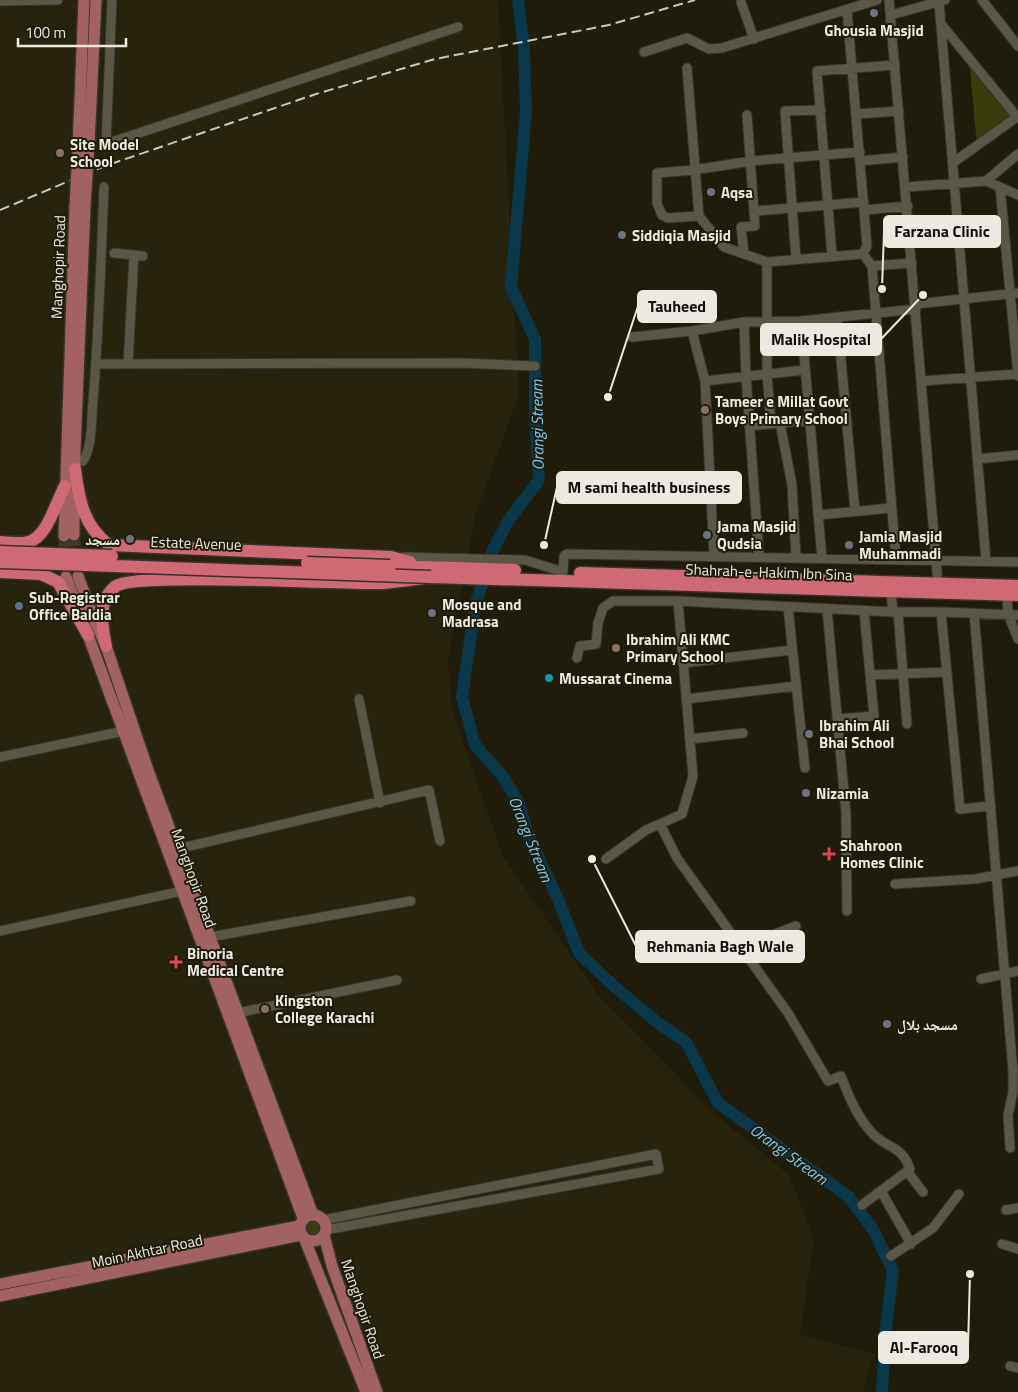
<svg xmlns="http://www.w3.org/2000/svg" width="1018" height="1392" font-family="'Titillium Web','Noto Naskh Arabic',sans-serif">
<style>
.built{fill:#28230c}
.green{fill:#3b3d0e}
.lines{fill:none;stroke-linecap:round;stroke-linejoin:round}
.river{stroke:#0a3749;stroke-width:12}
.major-tunnel{stroke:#3e3b2c;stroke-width:11;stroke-dasharray:11 5.5;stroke-linecap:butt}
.minor-casing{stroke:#36342d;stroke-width:11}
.major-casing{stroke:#36342d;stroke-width:14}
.highway-casing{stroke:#36342d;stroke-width:15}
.minor{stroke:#5b5746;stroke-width:9}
.major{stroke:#a16261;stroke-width:11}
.highway{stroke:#cf6973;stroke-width:12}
.rail{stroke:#cac8bd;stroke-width:2;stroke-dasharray:10 5;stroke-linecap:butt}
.major-bridge-casing{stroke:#36342d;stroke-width:14;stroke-linecap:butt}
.highway-bridge-casing{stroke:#36342d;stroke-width:15;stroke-linecap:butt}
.major-bridge{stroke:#a16261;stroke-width:11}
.highway-bridge{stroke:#cf6973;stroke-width:12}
.worship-dot{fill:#6b7280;stroke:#1f1c0c;stroke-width:2}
.education-dot{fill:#8d6e63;stroke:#1f1c0c;stroke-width:2}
.service-dot{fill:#5c6f8a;stroke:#1f1c0c;stroke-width:2}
.culture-dot{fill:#0f9aa8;stroke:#1f1c0c;stroke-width:2}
.health-dot{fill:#e0444e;stroke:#1f1c0c;stroke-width:2}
.labels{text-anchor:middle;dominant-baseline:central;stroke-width:4;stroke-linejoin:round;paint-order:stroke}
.poi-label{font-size:15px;font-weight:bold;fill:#eceae0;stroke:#1f1c0c;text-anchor:start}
.street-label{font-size:15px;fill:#eceae0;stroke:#1f1c0c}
.water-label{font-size:16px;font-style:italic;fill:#7acef6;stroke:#1f1c0c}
.leader{fill:none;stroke:#eceae0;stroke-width:2}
.callout-dot{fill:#eceae0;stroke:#1f1c0c;stroke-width:2}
.callout{fill:#eceae0;stroke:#eceae0;stroke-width:2}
.callout-label{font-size:16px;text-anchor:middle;font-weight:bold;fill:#111}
</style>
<rect width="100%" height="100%" fill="#1f1c0c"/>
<path class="built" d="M0,0H498L519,394L476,513L448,659L452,709L502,854L598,995L714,1113L790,1176L814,1239L800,1335L874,1354L863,1392H0Z"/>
<path class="green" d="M969,58L1017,117L977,145Z
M303 1229a10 10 0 1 1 20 0a10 10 0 1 1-20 0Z"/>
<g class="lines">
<path class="river" d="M518,0L524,48L526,112L511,287L535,339V417L539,480L508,521L493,550L475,606L462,697L475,745L501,774L519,803L528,835L558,899L579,953L615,987L658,1023L686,1042L718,1103L849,1197L874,1231L893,1271L885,1335L882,1392"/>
<path class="major-tunnel" d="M74,535L77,563
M64,536L65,563"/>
<g class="minor-casing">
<path id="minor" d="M112,0L106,144L458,27
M889,0L938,584
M982,0L1018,46
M0,1L58,0
M741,2L754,39
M939,2L986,561
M847,10L867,246L863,254
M891,15L945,0
M941,24L1018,118
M644,52L687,38L709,49L722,48L877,0
M687,68L699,216L724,247L767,262L863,254L872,266L912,263
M857,114L899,111
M860,161L903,157
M954,162L1017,117
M986,181L1018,154
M906,187L986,181L1018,195
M1000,187L1018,376
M864,210L908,206
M755,211L864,202
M699,216L668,218L662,215L657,203V173L694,170L751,161L860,152
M114,253L143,256
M744,254L741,227L755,226L747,115
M832,256L817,71L895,65
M796,259L785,111L821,110
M767,262V374L771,424
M872,266L896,559
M916,304L1018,293
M837,317L855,511
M801,321L822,558
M744,322L746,376L759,556
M692,331L705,381L714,555
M632,337L692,331L744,322L801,321L916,309
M96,364L461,363L535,366
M128,364L134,255
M705,381L805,370
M922,381L1018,374
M780,423L792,485L796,557
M749,426L810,420
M977,459L1018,455
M75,463L83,461C93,446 91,419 93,401C99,330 101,258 104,187
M818,515L891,508
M404,557L525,560L563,572L564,556L567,554L1018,562
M891,593L893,612H941
M1007,595L1008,614L1018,639
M678,601L693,776L682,814L660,824L677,858L788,1013L828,1081L841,1076C849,1097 858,1119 874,1135C889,1149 902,1146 910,1169L862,1205
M788,607L805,768
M827,609L846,813L847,911
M898,612L907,724
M974,613L1013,1071V1092L1008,1115L1010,1148
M577,658L580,646L596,644L598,623L603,608L613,601H678L893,612
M683,663L792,650
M870,675L947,672
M359,699L380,803
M686,699L796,686
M837,719L874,716L864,611
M690,739L743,733
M0,757L124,731
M991,806L960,809L941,612L1018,615
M177,849L429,790L440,841
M606,859L646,830L660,824
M895,884L975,879L1018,871
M0,931L182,891
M210,937L411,901
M741,947L796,926
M981,979L1018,971
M237,1013L397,980
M907,1171L923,1192
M881,1191L911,1244
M1006,1210L1018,1208
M323,1220L656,1154L659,1169L326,1230
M1002,1244L1018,1249
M891,1256L933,1228L959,1194
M1010,1366L1018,1368"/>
</g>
<g class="major-casing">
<path id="major" d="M89,144L96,0
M78,150L84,0
M74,535L75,450L85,206
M64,536L75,206
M78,576L95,622L106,646L149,773L313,1215
M66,577L79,612
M85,627L303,1218
M300 1228a13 13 0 1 1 26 0a13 13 0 1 1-26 0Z
M324,1235L332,1266L377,1392
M305,1240L366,1392
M0,1284L299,1226
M0,1296L301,1235"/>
</g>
<g class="highway-casing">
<path id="highway" d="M75,469C79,499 83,526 109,545L391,557L410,562
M0,542C9,543 20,544 28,542C47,538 56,502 65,486
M390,566L515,570
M0,572L41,574L58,582L88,635
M580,573L1018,586
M106,646C102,625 96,602 116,586C135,572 343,584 382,583C399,582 415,579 431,577L1018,595"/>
</g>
<use href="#minor" class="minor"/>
<use href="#major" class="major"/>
<use href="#highway" class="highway"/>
<path class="rail" d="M0,210L105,166L316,94L435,59L609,25L695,0"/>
<g class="major-bridge-casing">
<path id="major-bridge" d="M75,206L78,150
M85,206L89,144"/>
</g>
<g class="highway-bridge-casing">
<path id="highway-bridge" d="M0,552L112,556
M0,562L431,577
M307,563L390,566"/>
</g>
<use href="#major-bridge" class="major-bridge"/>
<use href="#highway-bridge" class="highway-bridge"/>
</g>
<g class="worship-dot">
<circle cx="874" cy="13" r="5"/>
<circle cx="711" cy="192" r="5"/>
<circle cx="622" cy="235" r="5"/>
<circle cx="707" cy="535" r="5"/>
<circle cx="130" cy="539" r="5"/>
<circle cx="849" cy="545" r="5"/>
<circle cx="432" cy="613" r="5"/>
<circle cx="809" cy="734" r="5"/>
<circle cx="806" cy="793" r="5"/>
<circle cx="887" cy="1024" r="5"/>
</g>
<g class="education-dot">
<circle cx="60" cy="153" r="5"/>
<circle cx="705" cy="410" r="5"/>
<circle cx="616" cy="648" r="5"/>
<circle cx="265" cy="1009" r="5"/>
</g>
<circle class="service-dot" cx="19" cy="606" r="5"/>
<circle class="culture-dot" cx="549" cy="678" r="5"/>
<g class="health-dot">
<path d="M826.5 846.5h5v5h5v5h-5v5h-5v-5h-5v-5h5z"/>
<path d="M173.5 954.5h5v5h5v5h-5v5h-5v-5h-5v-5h5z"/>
</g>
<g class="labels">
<g class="poi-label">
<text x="874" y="30" text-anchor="middle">Ghousia Masjid</text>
<text x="70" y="144">Site Model<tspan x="70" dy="17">School</tspan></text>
<text x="721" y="192">Aqsa</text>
<text x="632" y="235">Siddiqia Masjid</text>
<text x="715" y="401">Tameer e Millat Govt<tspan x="715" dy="17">Boys Primary School</tspan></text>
<text x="717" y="526">Jama Masjid<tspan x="717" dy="17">Qudsia</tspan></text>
<text x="859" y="536">Jamia Masjid<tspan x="859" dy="17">Muhammadi</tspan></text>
<text x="120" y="539" text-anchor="end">مسجد</text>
<text x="29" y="597">Sub-Registrar<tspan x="29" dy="17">Office Baldia</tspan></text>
<text x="442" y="604">Mosque and<tspan x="442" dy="17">Madrasa</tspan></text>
<text x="626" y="639">Ibrahim Ali KMC<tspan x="626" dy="17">Primary School</tspan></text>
<text x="559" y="678">Mussarat Cinema</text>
<text x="819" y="725">Ibrahim Ali<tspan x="819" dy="17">Bhai School</tspan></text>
<text x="816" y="793">Nizamia</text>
<text x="840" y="845">Shahroon<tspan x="840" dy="17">Homes Clinic</tspan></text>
<text x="187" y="953">Binoria<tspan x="187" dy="17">Medical Centre</tspan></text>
<text x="275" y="1000">Kingston<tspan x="275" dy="17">College Karachi</tspan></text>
<text x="897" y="1024">مسجد بلال</text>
</g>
<g class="street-label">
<text transform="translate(58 267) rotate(-88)">Manghopir Road</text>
<text transform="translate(196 543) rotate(2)">Estate Avenue</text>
<text transform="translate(769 572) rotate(2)">Shahrah-e-Hakim Ibn Sina</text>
<text transform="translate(194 878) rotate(70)">Manghopir Road</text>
<text transform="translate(147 1251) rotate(-12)">Moin Akhtar Road</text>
<text transform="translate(363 1309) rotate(71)">Manghopir Road</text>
</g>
<g class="water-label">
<text transform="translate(537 425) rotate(-91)">Orangi Stream</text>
<text transform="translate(531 839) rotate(68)">Orangi Stream</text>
<text transform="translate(789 1154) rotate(36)">Orangi Stream</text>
</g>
</g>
<path class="leader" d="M882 289L884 232M608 397L638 306M923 295L881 339M544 545L557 487M592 859L636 946M970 1274L968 1347"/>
<g class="callout-dot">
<circle cx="882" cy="289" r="5"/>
<circle cx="608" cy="397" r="5"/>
<circle cx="923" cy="295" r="5"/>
<circle cx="544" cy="545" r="5"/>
<circle cx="592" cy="859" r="5"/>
<circle cx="970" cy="1274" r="5"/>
</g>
<g class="callout">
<rect x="884" y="216" width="116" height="31" rx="5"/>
<rect x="638" y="291" width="78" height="31" rx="5"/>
<rect x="761" y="324" width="120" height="31" rx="5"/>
<rect x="557" y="472" width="184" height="31" rx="5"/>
<rect x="636" y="931" width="168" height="31" rx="5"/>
<rect x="879" y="1332" width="89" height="31" rx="5"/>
</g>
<g class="callout-label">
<text x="942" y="237">Farzana Clinic</text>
<text x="677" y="312">Tauheed</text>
<text x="821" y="345">Malik Hospital</text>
<text x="649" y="493">M sami health business</text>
<text x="720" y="952">Rehmania Bagh Wale</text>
<text x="924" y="1353">Al-Farooq</text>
</g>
<path d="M18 38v8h108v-8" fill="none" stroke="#eceae0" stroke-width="2.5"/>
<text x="25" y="38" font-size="15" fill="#eceae0" stroke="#1f1c0c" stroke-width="4" paint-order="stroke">100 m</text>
</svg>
